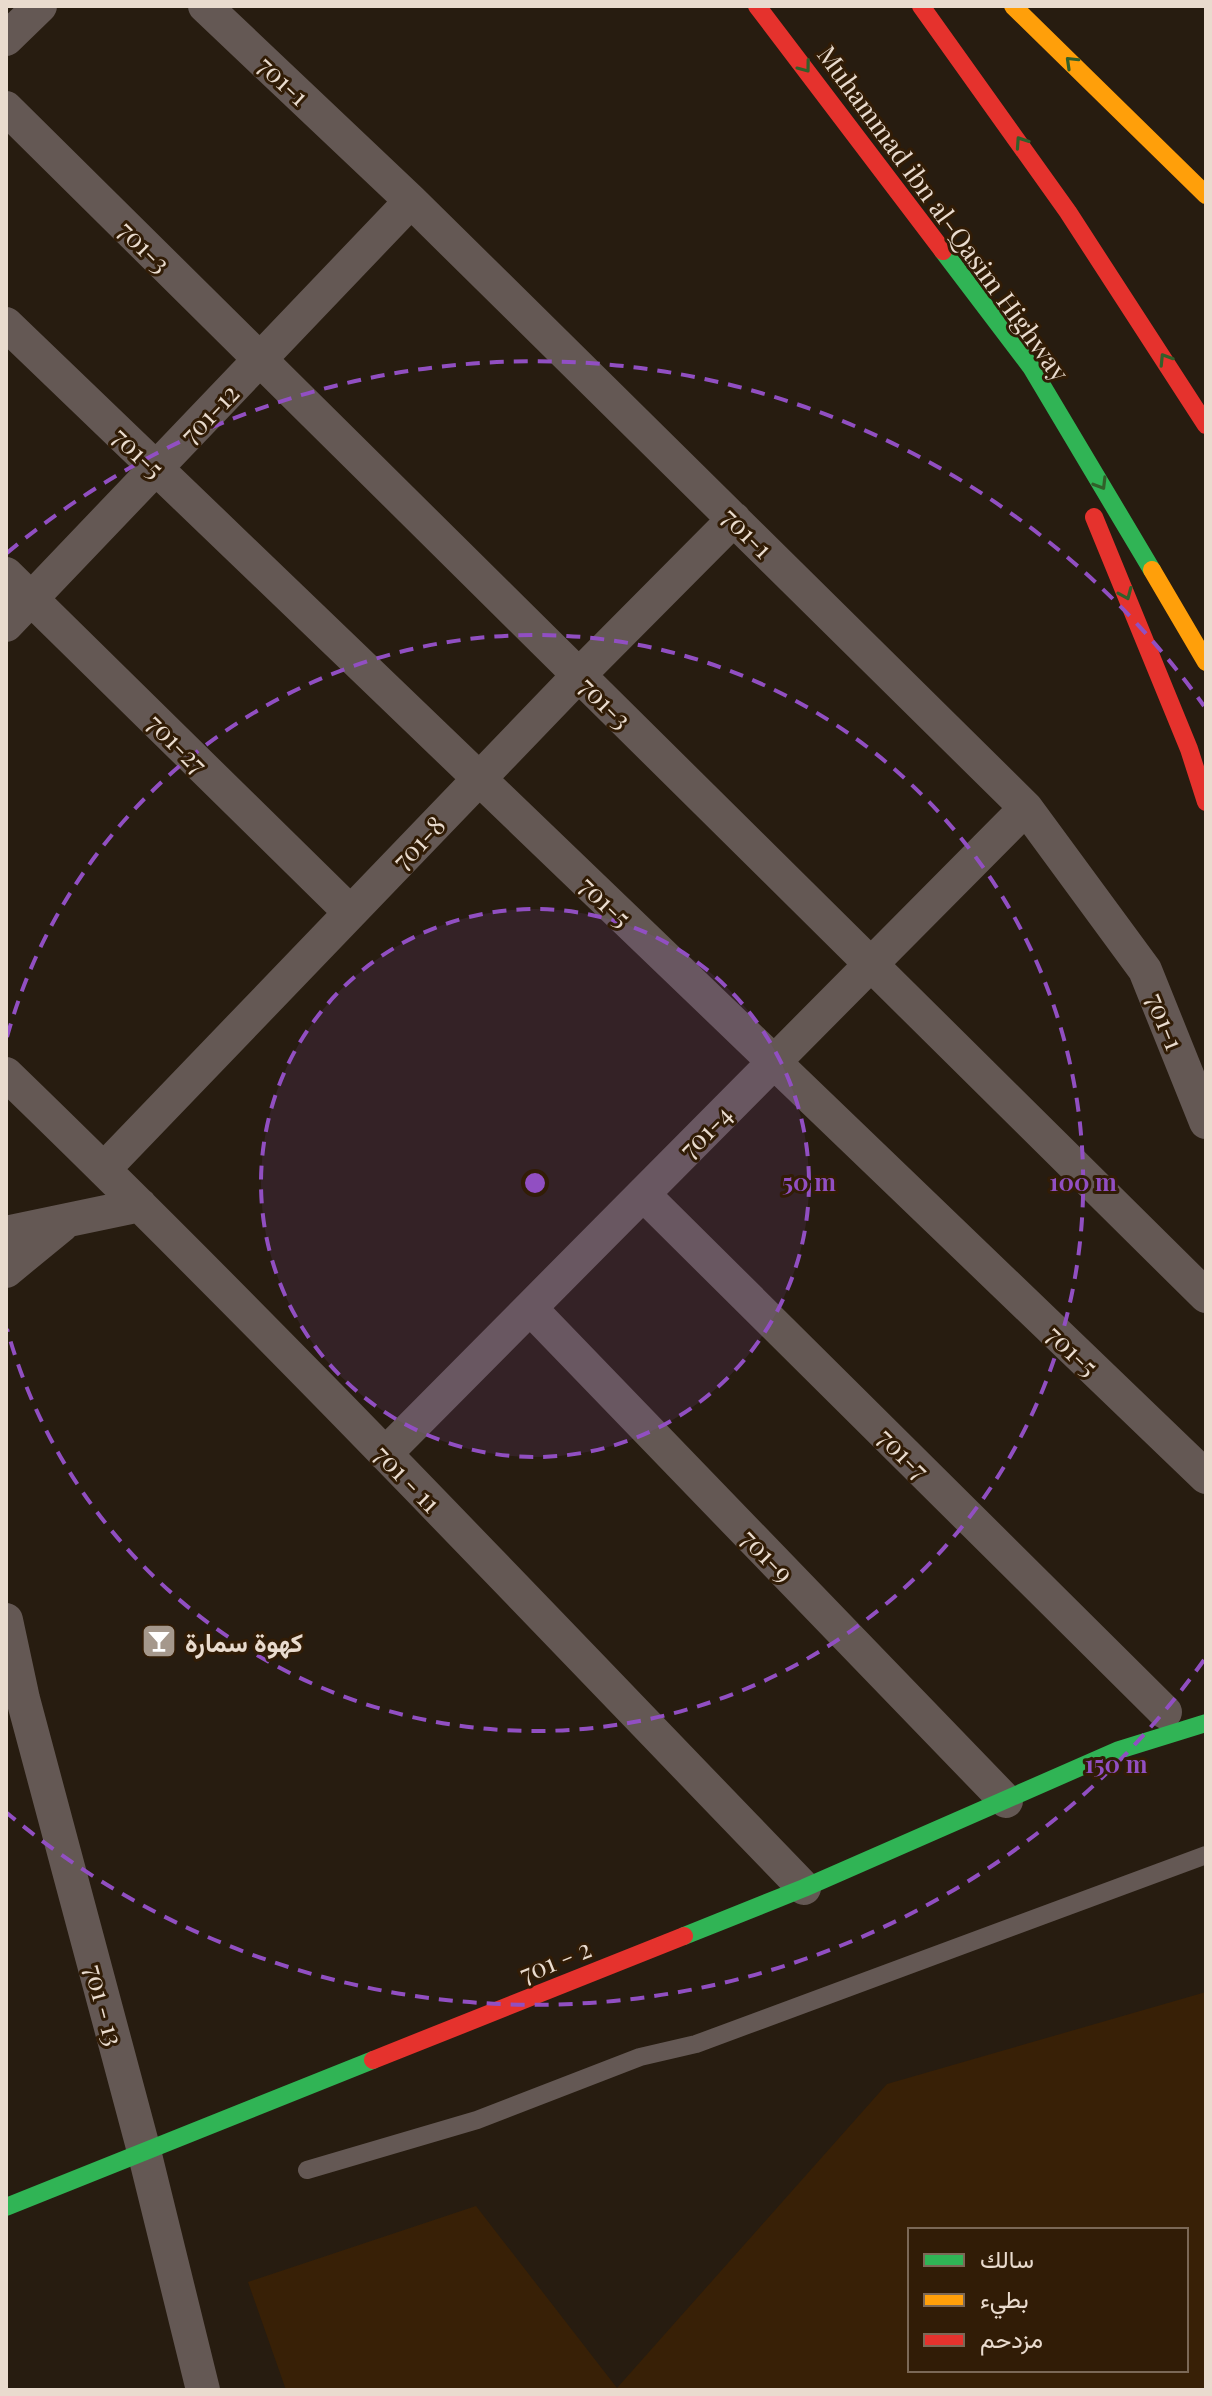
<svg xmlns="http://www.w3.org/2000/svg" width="1212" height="2396" font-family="'Playfair Display',Vazirmatn,serif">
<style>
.built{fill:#382006;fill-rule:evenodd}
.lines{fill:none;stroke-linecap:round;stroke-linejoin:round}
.lane{stroke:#645854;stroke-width:18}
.street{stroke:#645854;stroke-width:34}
.fast{stroke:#30b455;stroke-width:18}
.slow{stroke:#ff9f0a;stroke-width:18}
.jam{stroke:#e5322d;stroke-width:18}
.oneway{stroke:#31602a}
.ring{fill:none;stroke:#914fc2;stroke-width:4;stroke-dasharray:14 10}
.labels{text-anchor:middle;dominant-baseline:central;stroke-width:6;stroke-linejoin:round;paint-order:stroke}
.street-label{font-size:26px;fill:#e9dbce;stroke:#311c06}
.poi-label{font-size:26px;font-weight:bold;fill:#e9dbce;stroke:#311c06;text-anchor:start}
.centre{fill:#914fc2;stroke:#311c06;stroke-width:4}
.ring-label{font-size:24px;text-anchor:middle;font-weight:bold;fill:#914fc2;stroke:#311c06;stroke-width:6;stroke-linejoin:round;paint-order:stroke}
</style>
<rect width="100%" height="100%" fill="#271c10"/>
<path class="built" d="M1206,1992V2390H286L248,2282L476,2206L617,2388L887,2084ZM910,2230H1186V2370H910Z"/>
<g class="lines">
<path class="lane" d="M307,2170L477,2120L640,2057L696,2044L1206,1855"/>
<path class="street" d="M205,6L411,201L1026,808L1145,970L1206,1122
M6,39L40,6
M6,108L1206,1296
M6,324L1206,1477
M6,574L350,912
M6,625L411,201
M6,1074C279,1338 540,1615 804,1888
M104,1169L579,675L734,519
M643,1194L1165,1712
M6,1233L140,1205
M6,1271L62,1225
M530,1308L1006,1801
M385,1454L1026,808
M6,1620L23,1699L144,2151L203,2390"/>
<path class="fast" d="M943,251L1031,367L1152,570
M684,1936L804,1888L1119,1750L1206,1723
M6,2207L373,2060"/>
<path class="slow" d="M1013,6L1206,195
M1152,570L1206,662"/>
<path class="jam" d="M757,6L943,251
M921,6L1068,212L1206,425
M1094,517L1189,749L1206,802
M373,2060L684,1936"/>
</g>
<defs><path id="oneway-chevron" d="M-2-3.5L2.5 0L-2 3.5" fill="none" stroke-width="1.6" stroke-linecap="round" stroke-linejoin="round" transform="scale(2)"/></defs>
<g class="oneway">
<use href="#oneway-chevron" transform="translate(1071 62) rotate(-136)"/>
<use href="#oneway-chevron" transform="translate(805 67) rotate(53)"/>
<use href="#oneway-chevron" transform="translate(1021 142) rotate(-124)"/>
<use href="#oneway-chevron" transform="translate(1165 359) rotate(-122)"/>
<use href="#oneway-chevron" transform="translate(1101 484) rotate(59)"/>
<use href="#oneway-chevron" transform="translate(1126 594) rotate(67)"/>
</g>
<circle cx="535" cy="1183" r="274" fill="#914fc2" fill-opacity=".12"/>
<g class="ring">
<circle cx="535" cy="1183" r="274"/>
<path d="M7 1037A548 548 0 1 1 7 1329"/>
<path d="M1204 1660A822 822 0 0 1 7 1813M7 553A822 822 0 0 1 1204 706"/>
</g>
<defs>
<g id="bar-square" transform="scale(1.8)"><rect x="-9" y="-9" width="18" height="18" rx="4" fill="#a5988c" stroke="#311c06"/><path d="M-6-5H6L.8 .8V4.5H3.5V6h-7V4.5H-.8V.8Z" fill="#fff"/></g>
</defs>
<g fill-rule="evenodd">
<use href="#bar-square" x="159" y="1641"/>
</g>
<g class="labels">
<g class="street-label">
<text transform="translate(284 80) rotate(43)">701-1</text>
<text transform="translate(944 213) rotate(54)">Muhammad ibn al-Qasim Highway</text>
<text transform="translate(145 246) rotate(45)">701-3</text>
<text transform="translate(209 413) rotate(-46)">701-12</text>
<text transform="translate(139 452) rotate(44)">701-5</text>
<text transform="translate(748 532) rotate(45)">701-1</text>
<text transform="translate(606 702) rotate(45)">701-3</text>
<text transform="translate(178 743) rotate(45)">701-27</text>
<text transform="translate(418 842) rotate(-46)">701-8</text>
<text transform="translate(606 901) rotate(44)">701-5</text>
<text transform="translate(1166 1021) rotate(68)">701-1</text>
<text transform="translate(705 1131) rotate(-45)">701-4</text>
<text transform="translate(1073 1350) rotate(44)">701-5</text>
<text transform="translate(904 1453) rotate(45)">701-7</text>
<text transform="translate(408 1478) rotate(46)">701 - 11</text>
<text transform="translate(768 1555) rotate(46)">701-9</text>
<text transform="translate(555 1960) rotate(-22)">701 - 2</text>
<text transform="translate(105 2005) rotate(75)">701 - 13</text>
</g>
<g class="poi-label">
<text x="185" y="1641">كهوة سمارة</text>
</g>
</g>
<circle cx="535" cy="1183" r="12" class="centre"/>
<g class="ring-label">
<text x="809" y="1191">50 m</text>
<text x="1083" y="1191">100 m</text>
<text x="1116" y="1773">150 m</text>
</g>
<rect width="1212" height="2396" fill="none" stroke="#e9dbce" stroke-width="16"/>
<rect x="908" y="2228" width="280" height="144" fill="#311c06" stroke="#7b6856" stroke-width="2"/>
<rect x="924" y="2254" width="40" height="12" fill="#30b455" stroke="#7b6856" stroke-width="2"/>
<text x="980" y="2268" font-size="24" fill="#e9dbce">سالك</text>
<rect x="924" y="2294" width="40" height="12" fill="#ff9f0a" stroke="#7b6856" stroke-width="2"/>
<text x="980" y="2308" font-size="24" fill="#e9dbce">بطيء</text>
<rect x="924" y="2334" width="40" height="12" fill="#e5322d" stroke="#7b6856" stroke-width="2"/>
<text x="980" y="2348" font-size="24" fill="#e9dbce">مزدحم</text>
</svg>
